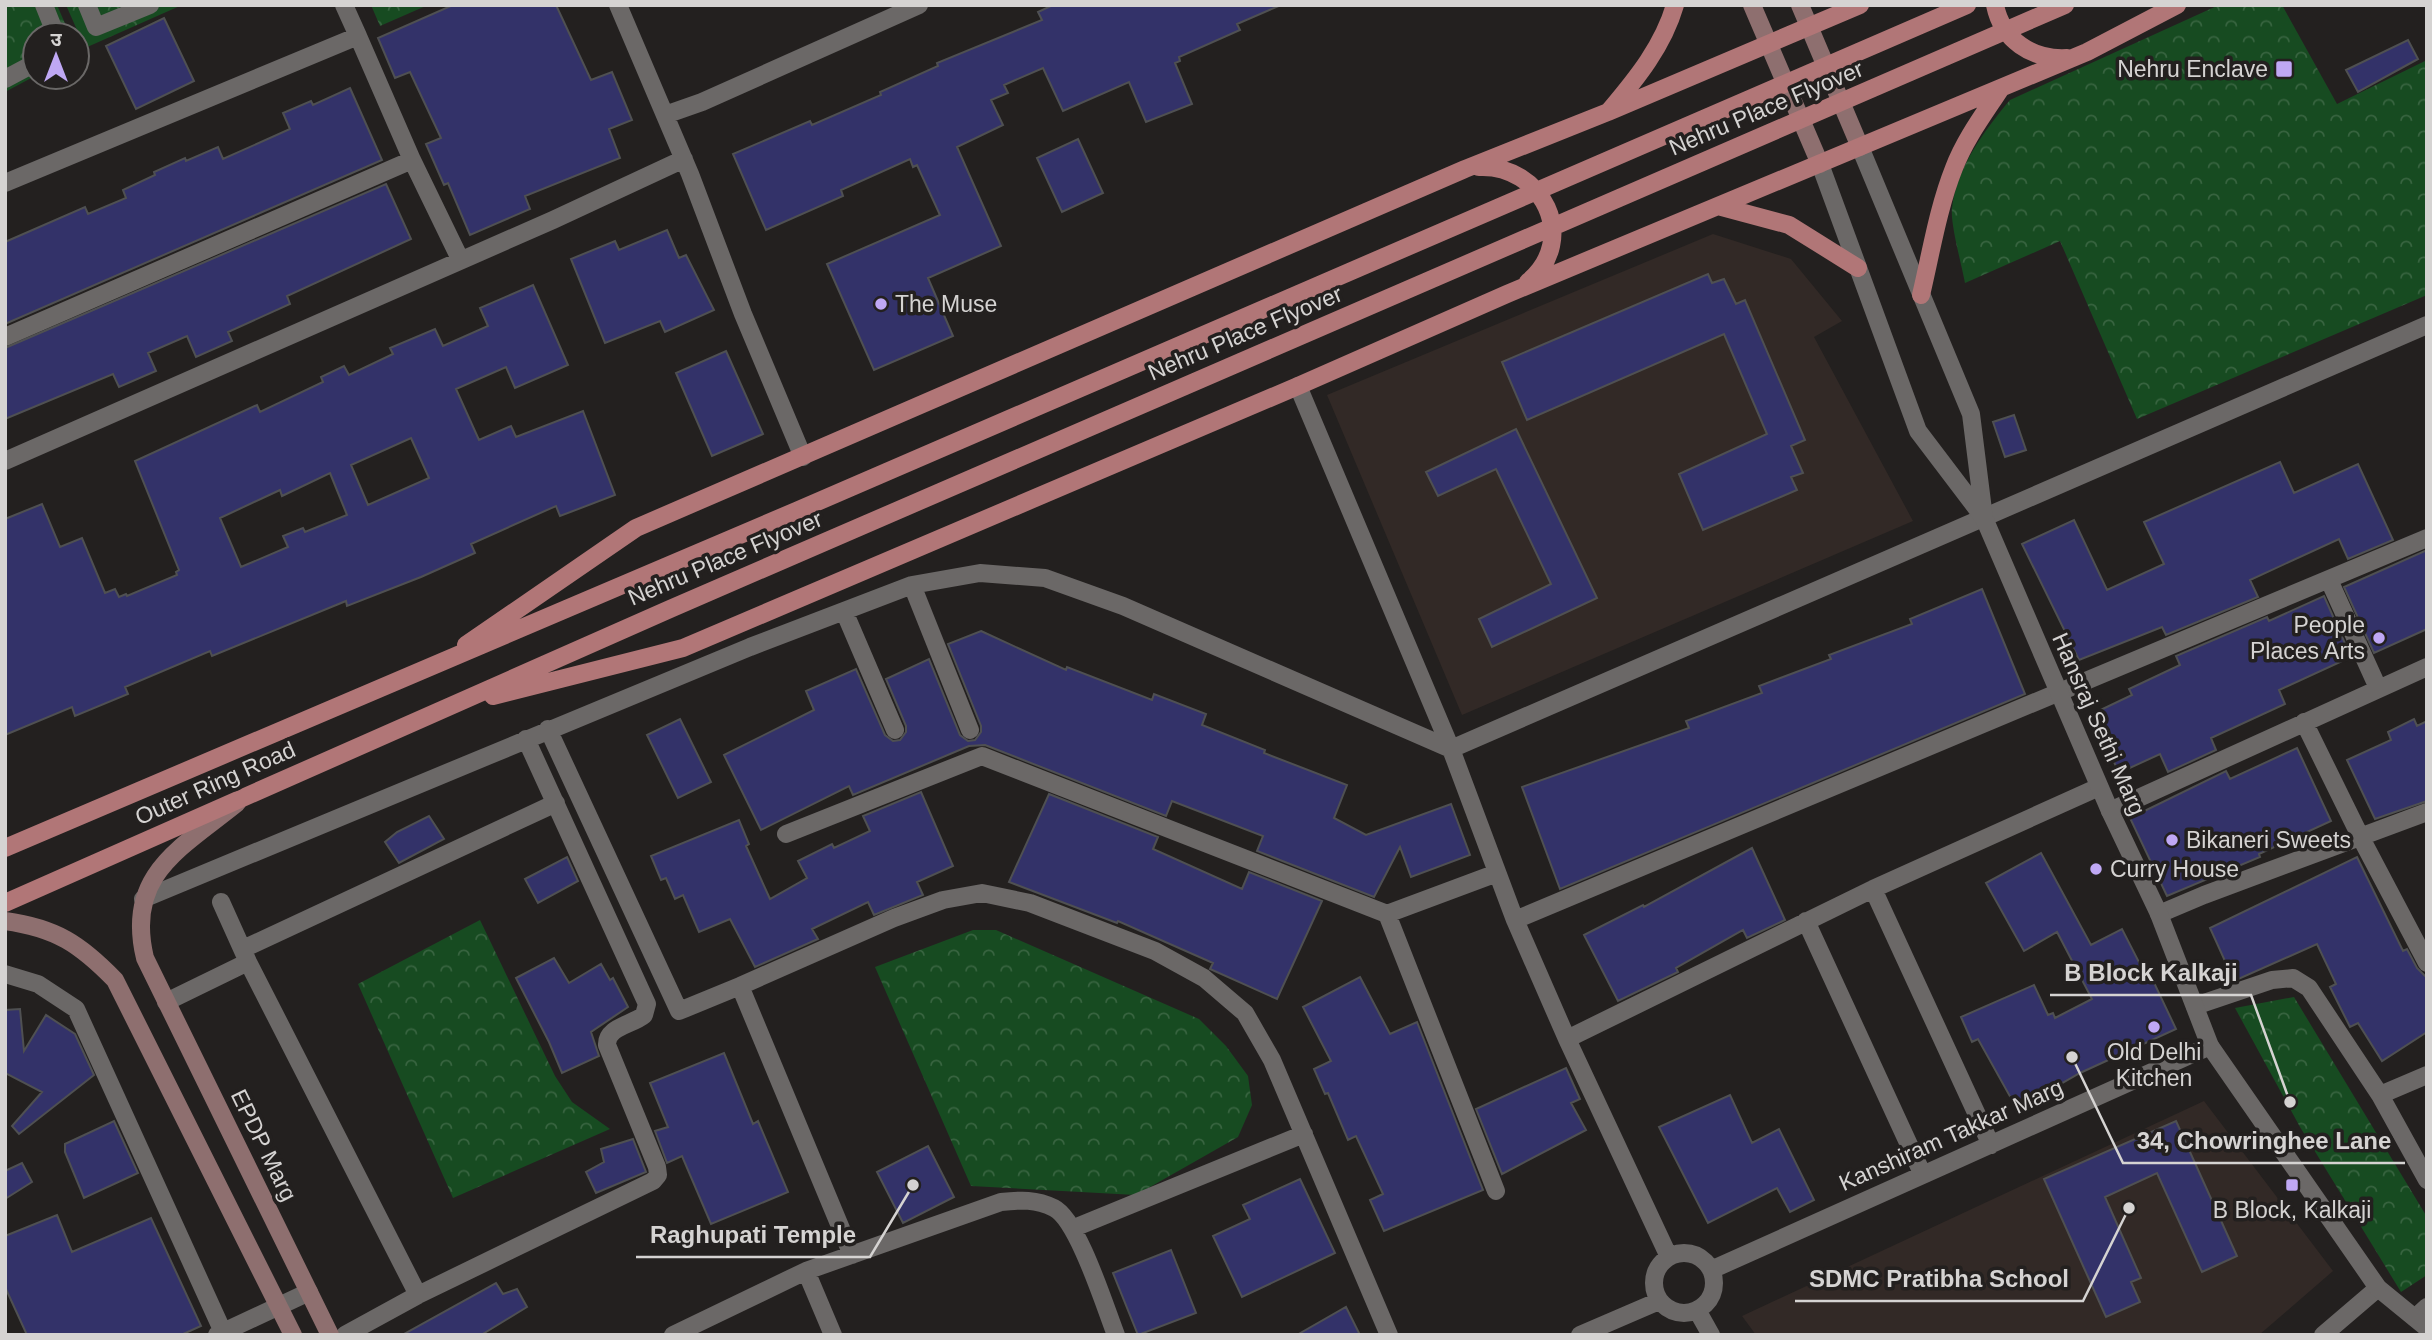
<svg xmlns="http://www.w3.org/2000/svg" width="2432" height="1340" font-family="Helvetica,'Noto Sans Devanagari',sans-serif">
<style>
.built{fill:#322926}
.forest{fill:url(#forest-crowns)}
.building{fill:#333269;stroke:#4f5052;stroke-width:2;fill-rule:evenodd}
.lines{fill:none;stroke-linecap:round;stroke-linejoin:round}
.pedestrian{stroke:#6b6867;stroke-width:18}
.minor{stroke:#6b6867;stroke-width:18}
.tertiary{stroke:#6b6867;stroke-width:18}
.secondary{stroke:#8e6f6f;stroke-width:18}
.primary{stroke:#b17677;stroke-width:18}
.poi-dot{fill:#bfa8f4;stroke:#23201f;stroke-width:2.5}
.labels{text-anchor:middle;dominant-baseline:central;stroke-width:7;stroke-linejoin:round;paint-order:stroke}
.poi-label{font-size:23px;fill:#d5d3d2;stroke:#23201f;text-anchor:start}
.street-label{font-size:23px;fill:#d5d3d2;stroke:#23201f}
.leader{fill:none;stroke:#d5d3d2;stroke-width:2.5}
.callout-dot{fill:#d5d3d2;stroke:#23201f;stroke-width:2.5}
.callout-label{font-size:24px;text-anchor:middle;font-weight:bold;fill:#d5d3d2;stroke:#23201f;stroke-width:7;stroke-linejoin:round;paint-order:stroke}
</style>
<defs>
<pattern id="forest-crowns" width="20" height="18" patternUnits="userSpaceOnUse" patternTransform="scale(1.75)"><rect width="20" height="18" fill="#174b21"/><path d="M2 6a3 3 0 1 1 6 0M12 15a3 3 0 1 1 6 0" fill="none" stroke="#386440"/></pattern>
</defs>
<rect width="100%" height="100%" fill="#23201f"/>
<path class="built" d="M1713,234L1791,259L1842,321L1814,337L1913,521L1462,715L1327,395Z
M2204,1101L2333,1271L2259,1335H1756L1742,1316Z"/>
<path class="forest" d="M5,5H57L70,35H35V76L5,92Z
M66,5H182L85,48Z
M371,5H428L380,26Z
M2219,5H2282L2337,104L2427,60V295L2137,419L2060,241L1965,283C1962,266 1950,223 1952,208C1957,167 1984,131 2010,100Z
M480,920L555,1076L572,1102L610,1129L453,1198L358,984Z
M973,930H996L1199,1019L1226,1046L1248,1076L1252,1105L1238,1137L1136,1195L971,1186L875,967Z
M2294,997L2427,1217V1275L2401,1292L2300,1127L2235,1008Z"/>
<path class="building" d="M453,5H556L591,80L612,72L632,120L609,129L620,158L525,196L530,209L470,235L448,183L444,185L426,144L441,138L410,72L395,78L378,38Z
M1053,5H1281L1237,24L1240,30L1179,57L1180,61L1175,63L1192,104L1146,122L1129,82L1063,111L1043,68L1004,85L1008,93L991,100L1003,125L957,147L1001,246L928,278L953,336L874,370L827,264L940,215L917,165L913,167L910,159L841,190L843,196L766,230L733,154L810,121L812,125L881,95L880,92L938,66L937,63L1042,20L1038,12Z
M164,18L194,81L136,109L106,46Z
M2408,40L2418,59L2358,92L2346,70Z
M350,88L382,160L5,324V242L85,207L88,214L126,198L123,190L155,175L154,172L185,158L186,161L218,147L223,159L290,129L283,113L311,101L313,105Z
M1078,139L1103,193L1062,212L1037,158Z
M386,184L411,239L287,296L290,304L228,332L232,341L196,357L187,336L148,353L156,371L119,387L113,374L5,419V348Z
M667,230L679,258L686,255L714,310L665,332L660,321L605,343L571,259L615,241L619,250Z
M1708,274L1712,283L1724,279L1736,304L1745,300L1805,440L1791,446L1803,473L1791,477L1797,490L1703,530L1679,474L1767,434L1724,334L1527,420L1502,362Z
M533,285L568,365L515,388L506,367L456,389L479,440L511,426L516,437L583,411L615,495L560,516L556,506L471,544L475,553L421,577L347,606L346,601L212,656L210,651L125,687L128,694L75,716L72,707L5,735V519L42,504L60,547L82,538L105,593L115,589L119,597L126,594L127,596L177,575L176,572L179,570L135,461L257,405L260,412L323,382L321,377L344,366L349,375L393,354L390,348L435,329L443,346L488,326L480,308ZM411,438L429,478L368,505L351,465ZM330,473L347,515L305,532L303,528L283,536L288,547L241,567L220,518L280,490L282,496Z
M726,351L763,434L712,456L676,373Z
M2014,415L2026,450L2005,457L1993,422Z
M1516,429L1597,598L1492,647L1479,619L1551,584L1496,469L1438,496L1426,472Z
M2280,462L2294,493L2358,464L2393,540L2348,559L2339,539L2250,580L2258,597L2166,635L2162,627L2079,660L2022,544L2074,520L2107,590L2164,564L2144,522Z
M2427,550V629L2374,653L2344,587Z
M1982,589L2025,694L1560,889L1522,787L1689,728L1686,721L1762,693L1759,686L1831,659L1829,655L1912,624L1910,619Z
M2324,596L2351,657L2279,690L2285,704L2211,738L2216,750L2168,772L2160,754L2119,773L2092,714L2132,695L2129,689L2180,665L2176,656L2267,617L2269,621Z
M981,631L1066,670L1067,667L1152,700L1154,694L1206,714L1202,725L1265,750L1264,753L1347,785L1334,818L1366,835L1451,804L1470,855L1411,877L1400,847L1374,897L1257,851L1263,836L1172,801L1166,816L985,745L969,746L853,795L849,786L761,830L724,755L814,710L806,691L856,669L885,735L893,741L900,740L906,732V726L886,679L929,659L960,735L968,741L975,740L981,732V726L948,644Z
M680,719L711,782L678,798L647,735Z
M2414,719L2417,726L2427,721V801L2375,819L2347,760L2391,740L2388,732Z
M2297,748L2331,821L2259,854L2260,857L2167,896L2130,818L2226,771L2230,779Z
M921,792L953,866L917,882L923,895L874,915L868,902L812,929L818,939L755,967L730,919L699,932L683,895L675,899L666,878L661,880L651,856L739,820L749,844L746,846L770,899L807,878L798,861L832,844L834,848L870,831L863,816Z
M1049,794L1158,837L1153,849L1242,889L1249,872L1322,901L1277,999L1210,969L1213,963L1118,921L1117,923L1009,882Z
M429,816L444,839L399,863L385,842L397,832Z
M1752,848L1785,920L1747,938L1743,930L1676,968L1678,972L1618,1001L1584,935L1643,905L1644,907Z
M2041,853L2091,945L2122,929L2145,974L2149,972L2176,1029L2080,1073L2017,1109L1978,1039L1972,1042L1961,1017L2034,985L2048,1015L2053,1013L2055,1018L2092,999L2057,932L2024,951L1986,883Z
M567,857L578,881L538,903L525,879Z
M2357,857L2403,951L2407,949L2417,968L2427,978V1032L2382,1061L2358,1023L2350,1027L2330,987L2336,984L2317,944L2234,981L2210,928Z
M554,958L569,983L601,964L610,980L613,978L628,1007L591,1032L599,1056L562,1073L549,1042L516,978Z
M1360,977L1390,1034L1417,1022L1483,1190L1384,1231L1370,1200L1383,1194L1356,1136L1348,1140L1328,1093L1325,1094L1314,1069L1331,1061L1303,1007Z
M20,1009L24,1051L46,1015L75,1034L94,1075L19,1134L12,1126L42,1092L5,1073V1010Z
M724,1053L753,1124L758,1121L788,1192L711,1224L682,1156L667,1163L655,1131L668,1127L650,1083Z
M1566,1068L1580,1099L1571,1103L1586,1130L1502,1174L1476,1109Z
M1730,1095L1752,1143L1779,1129L1814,1200L1790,1212L1777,1188L1708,1223L1659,1127Z
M114,1121L138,1173L84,1198L65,1152V1144Z
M2176,1121L2237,1256L2202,1272L2157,1173L2105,1197L2141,1278L2131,1282L2140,1302L2106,1317L2044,1179Z
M633,1139L646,1172L596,1193L586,1172L604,1162L601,1149Z
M928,1146L954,1197L903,1223L877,1172Z
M22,1163L32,1182L5,1199V1171Z
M1300,1179L1335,1253L1242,1297L1213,1236L1250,1219L1243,1205Z
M57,1215L72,1252L151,1218L201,1326L181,1335H27L5,1287V1236Z
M1171,1250L1196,1313L1138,1335L1113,1273Z
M496,1283L503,1294L517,1289L527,1307L481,1335H402Z
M1346,1307L1360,1335H1297Z"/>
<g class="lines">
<path class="pedestrian" d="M44,5L56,35
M87,5L96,27L150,5
M5,79L35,63"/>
<path class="minor" d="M344,5L358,36
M618,5L690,174L743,314L803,457
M665,115L702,102L919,5
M5,183L358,36L412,160L460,259
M5,337L412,160
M1298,386L1451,749L1515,920L1567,1039L1669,1257
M5,461L553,220L684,159
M2329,580L2378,688
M912,585L970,730
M844,611L895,730
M2304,722L2361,838L2427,963
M548,729L679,1011L740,986L894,918L943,900L982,893L1030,903L1155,951L1204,978L1245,1013L1272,1060L1389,1335
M2110,811L2427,667
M786,834L982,756L1387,914L1496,1191
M1873,889L1991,1145
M143,899L750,647L912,585L980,573L1045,578L1123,606L1451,749L2427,325
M221,902L248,962L418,1295L653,1181L658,1175L657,1167L607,1045C606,1027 632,1025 644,1015L647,1004L526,739
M1387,914L1497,873
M2159,914L2204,895L2427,812
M1515,920L2427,538
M1806,921L1922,1173
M243,949L556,803
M5,974L38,984L76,1009L223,1332
M740,986L852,1255
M166,1002L248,962
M2195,1006L2272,980L2293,978L2309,988L2380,1095L2427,1180
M1567,1039L1873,889L2099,787
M2380,1095L2427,1075
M1074,1228L1304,1134
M1654 1283a30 30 0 1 1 60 0a30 30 0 1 1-60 0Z
M1711,1270C1877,1194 2044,1122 2210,1046
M806,1271L833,1335
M1697,1310L1711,1335
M2415,1318L2427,1307
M217,1335L309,1292
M345,1335L418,1295
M673,1335L806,1271L1001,1202C1021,1200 1036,1199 1054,1208C1078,1220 1105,1307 1116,1335
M1580,1335L1659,1301
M2323,1335L2378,1288"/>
<path class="tertiary" d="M1860,147L1971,414L1984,518
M1820,164L1918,431L1984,518L2110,811L2159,914L2210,1046L2378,1288L2427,1328"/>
<path class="secondary" d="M1752,5L1820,164
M1800,5L1860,147
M237,803C180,849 125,875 145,958L330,1335
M5,921C56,928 80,944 115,980L293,1335"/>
<path class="primary" d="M1995,5C2002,40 2032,60 2067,58
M1610,110C1637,78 1663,46 1675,5
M1479,167C1542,164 1580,239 1528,282
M1718,206L1789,225L1858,268
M1921,295C1931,253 1938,208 1954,168C1965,139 1984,114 2001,88
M466,645L636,528L1465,169L1608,112L1860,5
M493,696L683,648L1298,386L1507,294L2087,52L2177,5
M5,848C661,572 1314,287 1967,5
M5,903L670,609L2065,5"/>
</g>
<g class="poi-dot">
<rect x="2275" y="60" width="18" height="18" rx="3.5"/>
<circle cx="881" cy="304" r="7"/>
<circle cx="2379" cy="638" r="7"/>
<circle cx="2172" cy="840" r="7"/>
<circle cx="2096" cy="869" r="7"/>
<circle cx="2154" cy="1027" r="7"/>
<rect x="2285" y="1178" width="14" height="14" rx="3.5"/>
</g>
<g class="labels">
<g class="poi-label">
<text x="2268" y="69" text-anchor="end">Nehru Enclave</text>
<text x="895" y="304">The Muse</text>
<text x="2365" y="625" text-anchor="end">People<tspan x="2365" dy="26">Places Arts</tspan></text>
<text x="2186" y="840">Bikaneri Sweets</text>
<text x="2110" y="869">Curry House</text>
<text x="2154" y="1052" text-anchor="middle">Old Delhi<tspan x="2154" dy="26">Kitchen</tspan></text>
<text x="2292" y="1210" text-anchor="middle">B Block, Kalkaji</text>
</g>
<g class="street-label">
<text transform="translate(1766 108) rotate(-23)">Nehru Place Flyover</text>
<text transform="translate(1245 333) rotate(-23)">Nehru Place Flyover</text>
<text transform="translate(725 558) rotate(-23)">Nehru Place Flyover</text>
<text transform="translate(2099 724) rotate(66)">Hansraj Sethi Marg</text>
<text transform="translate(215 783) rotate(-24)">Outer Ring Road</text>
<text transform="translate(1951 1135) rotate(-24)">Kanshiram Takkar Marg</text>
<text transform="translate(264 1145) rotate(64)">EPDP Marg</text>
</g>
</g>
<path class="leader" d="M2290 1102L2251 995H2050M2072 1057L2123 1163H2405M913 1185L870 1257H636M2129 1208L2083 1301H1795"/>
<g class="callout-dot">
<circle cx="2290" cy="1102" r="7"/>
<circle cx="2072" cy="1057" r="7"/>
<circle cx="913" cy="1185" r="7"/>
<circle cx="2129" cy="1208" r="7"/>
</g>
<g class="callout-label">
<text x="2151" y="981">B Block Kalkaji</text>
<text x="2264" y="1149">34, Chowringhee Lane</text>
<text x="753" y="1243">Raghupati Temple</text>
<text x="1939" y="1287">SDMC Pratibha School</text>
</g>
<rect width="2432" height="1340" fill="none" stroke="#d5d3d2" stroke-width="14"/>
<g transform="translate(56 56)"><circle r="33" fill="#23201f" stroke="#6a6867" stroke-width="2"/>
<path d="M0-5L12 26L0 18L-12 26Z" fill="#bfa8f4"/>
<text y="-10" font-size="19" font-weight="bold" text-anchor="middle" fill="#d5d3d2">उ</text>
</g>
</svg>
